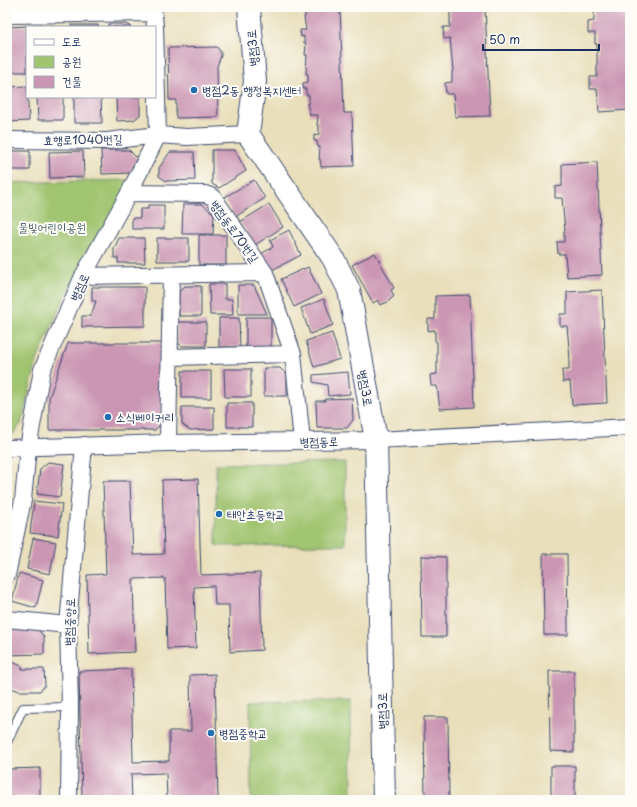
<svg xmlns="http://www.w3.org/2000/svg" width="637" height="807" font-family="'Playpen Sans','Poor Story',sans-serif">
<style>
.green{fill:#a0c46f;stroke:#5e7a66}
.building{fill:#cb96b3}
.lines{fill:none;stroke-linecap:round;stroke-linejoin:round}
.lane-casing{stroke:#3a496c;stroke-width:10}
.street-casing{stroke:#3a496c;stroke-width:18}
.secondary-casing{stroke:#3a496c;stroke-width:24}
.lane{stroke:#fff;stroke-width:8}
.street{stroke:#fff;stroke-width:16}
.secondary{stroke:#fff;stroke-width:22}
.poi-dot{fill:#1f6fb2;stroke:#fdfcf7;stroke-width:1.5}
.labels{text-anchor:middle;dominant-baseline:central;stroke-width:4;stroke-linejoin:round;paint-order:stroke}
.street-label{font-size:12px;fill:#1b2f5e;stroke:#fdfcf7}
.poi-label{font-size:12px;fill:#1b2f5e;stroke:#fdfcf7;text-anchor:start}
.park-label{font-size:12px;fill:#435c63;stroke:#fdfcf7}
</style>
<rect width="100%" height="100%" fill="#fdfcf7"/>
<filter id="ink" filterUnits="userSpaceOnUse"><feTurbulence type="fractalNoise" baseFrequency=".025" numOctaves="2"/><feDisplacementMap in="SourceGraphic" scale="8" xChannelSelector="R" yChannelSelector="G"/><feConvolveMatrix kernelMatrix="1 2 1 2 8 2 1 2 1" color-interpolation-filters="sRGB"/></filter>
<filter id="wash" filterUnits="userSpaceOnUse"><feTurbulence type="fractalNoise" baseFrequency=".012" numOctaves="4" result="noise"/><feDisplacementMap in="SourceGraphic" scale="16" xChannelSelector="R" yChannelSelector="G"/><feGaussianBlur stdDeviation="0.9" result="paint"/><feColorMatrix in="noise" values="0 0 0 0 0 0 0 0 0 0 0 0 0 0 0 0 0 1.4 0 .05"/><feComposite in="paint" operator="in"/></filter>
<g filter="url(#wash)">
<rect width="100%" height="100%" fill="#e9dfbb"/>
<path class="green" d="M127,180L128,189L65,296L37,360L21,424L12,435H7V183Z
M345,462V545L216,546V464Z
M351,701L352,800H251L250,702Z"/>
<g id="blocks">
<path class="building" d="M450,7H485L490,116L455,117L453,94H446L445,83L452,82V71H453L450,38L444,39L443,27H450Z
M595,7H630V110L599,112L597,89H590V77H597V44H595V33H588V22L594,21V10H595Z
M340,9L344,113H352L354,166L321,167L320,159H319L320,147H318L317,141H314V135L319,134V126H317L318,115H310L307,103H309V95H306V89H303V83L308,82V74H306L307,55H305L306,43H304V36L301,37L300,30H306L304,17H305V10Z
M108,24H126L131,27H108Z
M71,25H98L99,27H71Z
M27,26V72H7V27Z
M217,47L221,53V56L217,66L218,117L176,118V100H169L168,48Z
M27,86L29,121L7,122V87Z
M37,97H63V120H38Z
M74,97H101L102,123H74Z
M116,97H140V115L134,120L117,121Z
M101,150H129L137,158L132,167V173L102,174Z
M212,150H235L246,171L219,188L212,184Z
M7,151H30V170H7Z
M83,151L84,177L50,178L49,152Z
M170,152H194L195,180L166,181L159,176V168Z
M597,162L602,275L567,277L565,254H558L557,242H564V231H565L562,198H555V187L562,186V164Z
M254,180L265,198L235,217L223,198Z
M183,204H202L214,214L213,234H182Z
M269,204L283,227L255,245L240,222Z
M148,205H164V229H132V218H140V209H148Z
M289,230L301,255L268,272L259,255L273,247L270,240Z
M199,235H226V265H199Z
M119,238H144L145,263H118V258H114V249Z
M157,238H189V261H157Z
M375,253L394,288L391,290L394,296L388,302L380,305L378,300L373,303L352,265Z
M308,267L321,294L294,307L281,279Z
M209,284H225V299H232L233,315H210Z
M238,285H254L267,314H238Z
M185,286H201V316H179V292Z
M92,287H145V326L82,327V316H91L96,301H92Z
M602,290L607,403L572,405L570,381L563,382L562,370H569V359H570L567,326H560V314H567V292Z
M470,295L474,407L440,409L437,386H431L430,375L437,374V342L435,341V330L428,331V319H435V296Z
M324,299L333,325L310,334L301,308Z
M246,317H271V347L246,348Z
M219,318H239L240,347H219Z
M177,322H206V346H182L177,342Z
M332,333L340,359L314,367L306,341Z
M68,343H162V423L155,430H49V398Z
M264,368H280L287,375V396H264Z
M224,369H251V397H225Z
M182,371H211V398H182Z
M348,372L350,394L328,396L327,385L313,382V375Z
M352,398L353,420L347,428H317L316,401H325V399Z
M227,403H252V427H227Z
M182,407H214V429L190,430L182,424Z
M48,462L64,464L60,497L37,494L40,469Z
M198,479L201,575L260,573L262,650L230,652L229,605H215L214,586L194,587L196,648L167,649L165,578L133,579L135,652L89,654L87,575L106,574L103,481H130L133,555L164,554L162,480Z
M34,501L62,504L58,536L30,533Z
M33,538L56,542L50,574L27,569Z
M543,554H567L568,635H544Z
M421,556L446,557V637H422Z
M19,573L43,580L36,608L12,601Z
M33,623L44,637V654L7,655V624Z
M7,659L23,667L21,669H44L45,685L40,691H20L7,687Z
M131,669L133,762L169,761V731H191L190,675L215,674L218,800L167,799L166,773L131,774L132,800H82L79,671Z
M549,671H574V752L550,751Z
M424,717H448L449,800H425Z
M551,766H575V800H551Z
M40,768V797H7V769Z"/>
</g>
</g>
<g filter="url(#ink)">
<use href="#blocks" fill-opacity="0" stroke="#3a496c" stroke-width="1"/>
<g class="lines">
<g class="lane-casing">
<path id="lane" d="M7,742L23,708L70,707"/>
</g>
<g class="street-casing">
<path id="street" d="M7,15L153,13
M7,140L107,141L158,135L187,137L248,134
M129,193L205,194L213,197L218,204L265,273L293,354L302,441
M83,276L265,273
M170,357L293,354
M168,443L171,275
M7,448L168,443L376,440L630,427
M7,575L23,500L28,448L42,370L83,276L129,193L158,135L155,26L153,7
M7,619L68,625
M69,800L70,707L68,625L84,445"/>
</g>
<g class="secondary-casing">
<path id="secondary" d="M249,7L255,81L248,134L333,258L349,290L376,440L384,800"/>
</g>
<use href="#lane" class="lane"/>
<use href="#street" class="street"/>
<use href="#secondary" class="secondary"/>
</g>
</g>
<g class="poi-dot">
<circle cx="194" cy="90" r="4"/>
<circle cx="108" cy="417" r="4"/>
<circle cx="219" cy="514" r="4"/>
<circle cx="211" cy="733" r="4"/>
</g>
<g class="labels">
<g class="street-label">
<text transform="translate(252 48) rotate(-95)">병점3로</text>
<text transform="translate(83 139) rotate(-1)">효행로1040번길</text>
<text transform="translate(235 231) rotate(54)">병점동로70번길</text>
<text transform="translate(79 287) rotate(-65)">병점로</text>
<text transform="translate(366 388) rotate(80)">병점3로</text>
<text transform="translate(319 441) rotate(-1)">병점동로</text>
<text transform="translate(69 622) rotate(-88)">병점중앙로</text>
<text transform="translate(382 711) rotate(-91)">병점3로</text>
</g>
<g class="poi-label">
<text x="202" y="90">병점2동 행정복지센터</text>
<text x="116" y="417">소식베이커리</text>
<text x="227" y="514">태안초등학교</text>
<text x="219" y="733">병점중학교</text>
</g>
<g class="park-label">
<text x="52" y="227">물빛어린이공원</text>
</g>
</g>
<rect width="637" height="807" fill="none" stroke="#fdfcf7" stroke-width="24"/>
<rect x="26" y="26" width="130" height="72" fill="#fdfcf7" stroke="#a3aaba"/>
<rect x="34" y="39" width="20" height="6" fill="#ffffff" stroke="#a3aaba"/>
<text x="62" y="46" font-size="12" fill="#1b2f5e">도로</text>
<rect x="34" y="56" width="20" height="12" fill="#a0c46f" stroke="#a3aaba"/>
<text x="62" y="66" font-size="12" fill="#1b2f5e">공원</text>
<rect x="34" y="76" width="20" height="12" fill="#cb96b3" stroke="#a3aaba"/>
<text x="62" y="86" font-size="12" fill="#1b2f5e">건물</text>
<path d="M483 44v6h116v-6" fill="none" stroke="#1b2f5e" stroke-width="2"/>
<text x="489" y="44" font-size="12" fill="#1b2f5e" stroke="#fdfcf7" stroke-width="3" paint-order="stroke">50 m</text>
</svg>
